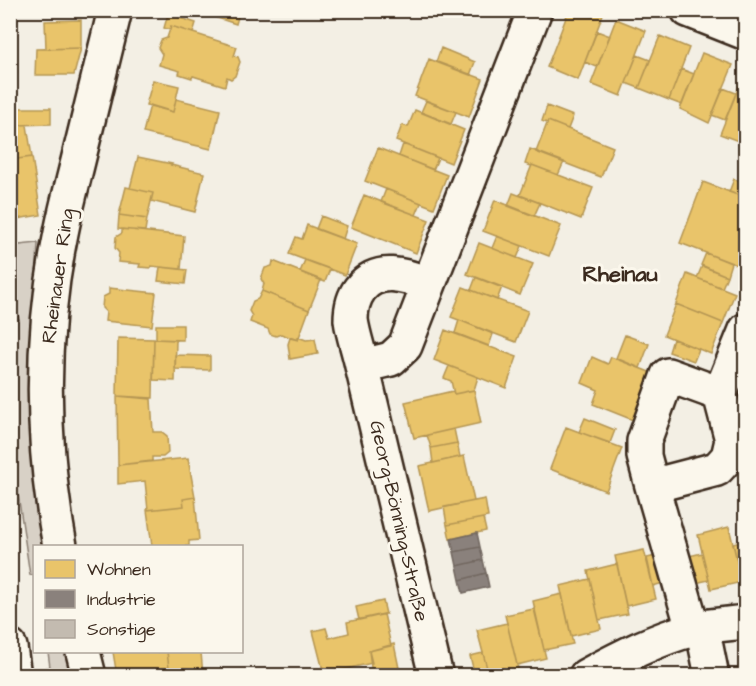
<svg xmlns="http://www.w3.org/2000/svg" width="756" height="686" font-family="'Architects Daughter',sans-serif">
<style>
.green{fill:#d8d1c6;stroke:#8a7e72;stroke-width:1.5}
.homes{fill:#e9c46a;stroke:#b59653;stroke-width:1.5}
.industry{fill:#8a817c;stroke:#726760;stroke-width:1.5}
.building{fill:#c3bbb0;stroke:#3b2a1e;stroke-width:1.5}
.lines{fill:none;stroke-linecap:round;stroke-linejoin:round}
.minor-casing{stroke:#3b2a1e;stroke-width:38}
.tertiary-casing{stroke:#3b2a1e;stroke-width:38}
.minor{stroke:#fbf7ec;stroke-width:33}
.tertiary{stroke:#fbf7ec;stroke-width:33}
.labels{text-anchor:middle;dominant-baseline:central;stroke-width:6;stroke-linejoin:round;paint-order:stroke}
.street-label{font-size:20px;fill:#3b2a1e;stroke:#fbf7ec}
.quarter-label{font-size:22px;font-weight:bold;fill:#3b2a1e;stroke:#fbf7ec}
</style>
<rect width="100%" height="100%" fill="#f3efe4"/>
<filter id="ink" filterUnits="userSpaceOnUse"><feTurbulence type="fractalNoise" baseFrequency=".0167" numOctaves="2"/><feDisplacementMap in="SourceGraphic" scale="12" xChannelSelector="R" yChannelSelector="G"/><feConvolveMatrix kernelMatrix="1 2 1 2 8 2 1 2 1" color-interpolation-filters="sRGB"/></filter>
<g filter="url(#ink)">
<path class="green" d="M38,243L30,399L48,546H34V574L30,575L10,440V246Z
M48,652H69L75,675H43V668L50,667Z"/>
<path class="homes" d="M193,10H240L236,24Z
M435,10H451L449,16Z
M569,10H595L603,14L578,80L547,67Z
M168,14L196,23L193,33L171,26L170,30L164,28Z
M616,19L646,31L621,96L591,84Z
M81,20V48L46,49L45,21Z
M171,26L237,47L234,56L238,57L240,62L235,76L231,79L227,77L225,86L193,76L192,78L179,74L180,71L159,65L162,54L158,48L161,40L167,38Z
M597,31L610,36L597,67L585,62Z
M660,36L689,48L669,100L639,88Z
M81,48L74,75H35L36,49Z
M441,48L475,62L470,75L436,62Z
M702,53L733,65L709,123L680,109Z
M637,55L650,60L639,88L626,83Z
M429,59L483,79L469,117L415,96Z
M15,62L17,73L10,74V63Z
M681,69L694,74L682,105L669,100Z
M746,69V144L720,134Z
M153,80L179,86L173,112L146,105Z
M10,81L15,108L17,125H10Z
M723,88L736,93L725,120L712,115Z
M176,99L220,110L211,149L143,133L150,105L173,112Z
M426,101L456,112L451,124L421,112Z
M547,106L573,116L568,129L548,121L547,123L542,121Z
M15,108H51V124L17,125Z
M415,110L464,130L451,163L396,141L402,125L408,127Z
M548,121L613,147L601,177L536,152Z
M10,125H27L32,157L10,160Z
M403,144L438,158L433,170L399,156Z
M378,148L447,175L434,208L365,181Z
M530,149L564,162L558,175L532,165L531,166L525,164Z
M32,157L41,215L10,220V160Z
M138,157L172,164L171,165L204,173L195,212L151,201L153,193L130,188Z
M532,165L593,188L581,219L520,195Z
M734,179L746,183V198L729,192Z
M703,182L746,198L745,268L680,243Z
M126,187L153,193L147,219L119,215Z
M386,189L421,203L416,215L381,202Z
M513,193L540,203L534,216L508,206Z
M364,195L429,220L416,253L351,227Z
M495,200L561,226L549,256L483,231Z
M119,215L147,219L145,231L118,229Z
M321,216L347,226L343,239L316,229Z
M307,225L357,244L345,275L289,254L296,237L302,239Z
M122,229L184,236L181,269L151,266V268L139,267L140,264L118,262L119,253L115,248L116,237L122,233Z
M497,236L522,246L517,258L492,248Z
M479,243L533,264L520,295L467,274Z
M706,253L731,263L727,276L701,265Z
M305,260L330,269L325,282L300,272Z
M273,261L321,280L309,310L262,291L264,284L261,279L265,268L272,266Z
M702,266L727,276L722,288L697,278Z
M160,267L187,270L185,284L158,281Z
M687,274L735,293L723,323L676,304Z
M476,277L502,287L497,300L471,290Z
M463,287L528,311L516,342L451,317Z
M109,288L156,293L152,326L105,321L106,312L102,308L103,297L109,294Z
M262,291L309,310L298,340L281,334L276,336L270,334L268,329L250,322L252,316L249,311L253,301L258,299Z
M676,304L723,323L711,354L664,335Z
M459,320L493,334L489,346L455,333Z
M156,325H183V340L156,339Z
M445,330L517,357L506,388L434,360Z
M625,335L649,344L640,368L616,358Z
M298,337L306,340L315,339L318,354L290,359L288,344L290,338L298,340Z
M118,338L154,339L153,398L117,396Z
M154,339L176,340L175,381L153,380Z
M673,339L699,349L694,361L669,352Z
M175,355L210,356V370L175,369Z
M592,357L608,364L611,357L652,373L633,420L593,404L598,390L582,383Z
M449,366L478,377L474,390L454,394L451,381L444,378Z
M474,390L481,423L414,438L405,402L453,391L454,394Z
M117,396L151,399L153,432H162L167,436L168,453L163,457H152V461L118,465Z
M585,418L615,430L610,443L579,432Z
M566,427L622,448L606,491L550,469Z
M454,429L457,443L431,448L427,435Z
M457,443L460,457L433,463L431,448Z
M464,456L474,501L429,511L419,466Z
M188,458L195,497L183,499L184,506L148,510L145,481L118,484V465Z
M195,497L199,540L189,541V546H152L147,510L184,506L183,499Z
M485,499L488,517L447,525L444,507Z
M746,514V541L740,515Z
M483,518L486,531L450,539L447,525Z
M729,527L742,582L711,589L698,535Z
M745,540L746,571L740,573L733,543Z
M644,550L656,599L626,606L615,556Z
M702,553L709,580L695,583L689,556Z
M660,555L666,582L653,586L647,558Z
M617,564L628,614L599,620L588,571Z
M590,579L601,629L571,636L560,586Z
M562,594L573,644L544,650L533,601Z
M383,601L386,614L359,620L356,607Z
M534,609L546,658L517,665L505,615Z
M384,614L391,646L369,651L372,663L324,674L313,631L326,628L329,638L349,633L347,622Z
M507,623L519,673L507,676H489L477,630Z
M394,644L399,668L372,675L369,651Z
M113,652H167L170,676H117Z
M167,652H201L203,676H170Z
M483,653L489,676H475L470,656Z
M746,655V676H744L740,657Z
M399,668L400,676L370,675H372Z
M293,671L294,676H274Z"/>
<path class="industry" d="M477,533L480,547L454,552L451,539Z
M480,547L483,560L457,566L454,552Z
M483,560L486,573L460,580L457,566Z
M486,573L489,587L463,593L460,580Z"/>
<path class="building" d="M10,293H13L19,320L10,321Z"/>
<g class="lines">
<g class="minor-casing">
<path id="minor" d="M688,10L746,33
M362,366C359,351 353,335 351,320C351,309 353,298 360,289C377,266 405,275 428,284
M652,486L644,456V441L668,375L720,394
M60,546C41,443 40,336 61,233C66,207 73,182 79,157C91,108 103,59 115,10
M702,627L712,676
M693,629L652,486L717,469L728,457L732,440L720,394L746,330
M83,652L89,676
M436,676L362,366L391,359L405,346L535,10
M586,676C621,657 656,639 694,629C711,625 729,624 746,622"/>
</g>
<g class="tertiary-casing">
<path id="tertiary" d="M10,647L14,676"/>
</g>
<use href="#minor" class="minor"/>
<use href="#tertiary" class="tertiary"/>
</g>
</g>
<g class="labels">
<g class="street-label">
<text transform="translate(58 276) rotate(-82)">Rheinauer Ring</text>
<text transform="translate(399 521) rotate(77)">Georg-Bönning-Straße</text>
</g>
<g class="quarter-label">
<text x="620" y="274">Rheinau</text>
</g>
</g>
<rect width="756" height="686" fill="none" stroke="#fbf7ec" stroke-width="36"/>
<rect x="18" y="18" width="720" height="650" fill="none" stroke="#3b2a1e" stroke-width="2" filter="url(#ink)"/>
<rect x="33" y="545" width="210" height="108" fill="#fbf7ec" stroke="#aea59a" stroke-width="1.5"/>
<rect x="45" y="560" width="30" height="18" fill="#e9c46a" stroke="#aea59a" stroke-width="1.5"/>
<text x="87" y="575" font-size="18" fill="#3b2a1e">Wohnen</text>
<rect x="45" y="590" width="30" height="18" fill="#8a817c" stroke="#aea59a" stroke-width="1.5"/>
<text x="87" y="605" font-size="18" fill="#3b2a1e">Industrie</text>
<rect x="45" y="620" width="30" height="18" fill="#c3bbb0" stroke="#aea59a" stroke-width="1.5"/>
<text x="87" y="635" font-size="18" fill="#3b2a1e">Sonstige</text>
</svg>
